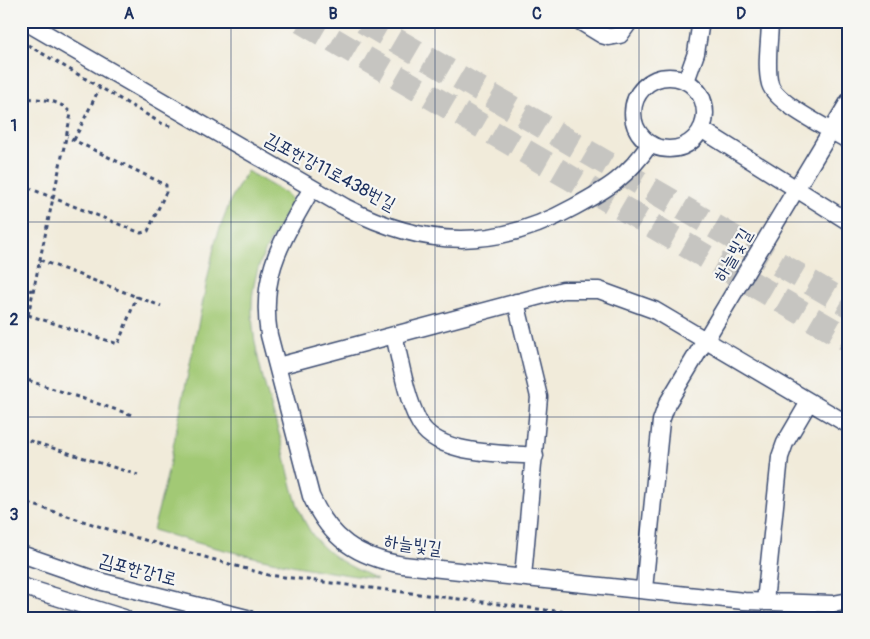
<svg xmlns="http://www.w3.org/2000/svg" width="870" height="639" font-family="Pangolin,'Poor Story',sans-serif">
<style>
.green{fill:#a2c974;stroke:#5e7c69}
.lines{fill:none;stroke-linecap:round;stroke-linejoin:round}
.highway-tunnel{stroke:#c6c5c1;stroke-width:25;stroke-dasharray:25 12;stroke-linecap:butt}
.minor-casing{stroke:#3b4b71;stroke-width:19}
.path{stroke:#3b4b71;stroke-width:3;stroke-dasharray:4 4;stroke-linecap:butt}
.minor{stroke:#fff;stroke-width:16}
.grid{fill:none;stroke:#1b2f5e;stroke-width:1;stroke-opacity:0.55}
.labels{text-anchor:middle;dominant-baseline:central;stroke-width:4.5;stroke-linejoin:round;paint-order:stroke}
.street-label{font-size:18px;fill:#1b2f5e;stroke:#f6f6f2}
.neatline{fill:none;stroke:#1b2f5e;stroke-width:2}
.grid-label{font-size:16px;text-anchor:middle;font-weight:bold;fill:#1b2f5e}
</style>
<rect width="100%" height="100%" fill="#f6f6f2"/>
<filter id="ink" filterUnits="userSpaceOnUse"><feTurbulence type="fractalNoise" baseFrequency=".02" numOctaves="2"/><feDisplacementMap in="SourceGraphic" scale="10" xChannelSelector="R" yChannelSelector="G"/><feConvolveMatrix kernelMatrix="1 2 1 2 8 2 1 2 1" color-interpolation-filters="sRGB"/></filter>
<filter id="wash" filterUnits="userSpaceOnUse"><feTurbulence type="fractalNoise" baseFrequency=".0096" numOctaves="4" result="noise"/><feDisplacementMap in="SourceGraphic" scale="20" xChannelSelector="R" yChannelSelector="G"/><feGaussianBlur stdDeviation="1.12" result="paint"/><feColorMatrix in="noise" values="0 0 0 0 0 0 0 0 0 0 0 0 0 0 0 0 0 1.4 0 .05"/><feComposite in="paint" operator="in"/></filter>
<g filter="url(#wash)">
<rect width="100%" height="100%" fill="#f1ebda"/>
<path class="green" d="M247,171L288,195L292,201C280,227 261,251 255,280C243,329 269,396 282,444C289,472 294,506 310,531C326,556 351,567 377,579C301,569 227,553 153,530L167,476L215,242L231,199Z"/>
</g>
<g filter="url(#ink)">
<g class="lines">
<path class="highway-tunnel" d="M301,21L849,340
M363,21L849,305"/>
<g class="minor-casing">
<path id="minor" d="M24,21L345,207C424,248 495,251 574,207C609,188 627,177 650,144
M579,21L602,35L609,37L620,35L630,21
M770,21C770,40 765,66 770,84C776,104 830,129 849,141
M633 113a36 36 0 1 1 72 0a36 36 0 1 1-72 0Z
M686,81L696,53L701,21
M701,129L849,222
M312,188C283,240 259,272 269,335L311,496C330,539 357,557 403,565L744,601L833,604L849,601
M516,302L539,397L523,577
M394,335C401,363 405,394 418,420C434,456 502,453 535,456
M278,366L563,290H599L654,310L849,425
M21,554L99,581L247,618
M21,586L124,618
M644,589L661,421L667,404L849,101
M765,602L780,457L785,443L809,402"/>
</g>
<path class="path" d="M21,41L161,123L173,127
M21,98C37,99 62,99 71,114L21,348
M74,140L100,87
M21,185L141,233L148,231L166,192V185L67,137
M40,260L161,306
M21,291L34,290
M28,315L118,344L137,296
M21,378L132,415
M21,438L138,475
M21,501L120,533L268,575L546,610L629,618"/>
<use href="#minor" class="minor"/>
</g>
</g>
<path class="grid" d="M231,21V618M435,21V618M639,21V618M21,222H849M21,417H849"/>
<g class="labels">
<g class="street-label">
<text transform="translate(330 172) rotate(28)">김포한강11로438번길</text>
<text transform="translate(733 255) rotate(-60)">하늘빛길</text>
<text transform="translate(413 545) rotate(8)">하늘빛길</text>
<text transform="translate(138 570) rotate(15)">김포한강1로</text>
</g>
</g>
<rect width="870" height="639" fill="none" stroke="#f6f6f2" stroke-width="55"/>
<rect x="28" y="28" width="814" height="584" class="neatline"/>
<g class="grid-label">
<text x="129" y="19">A</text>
<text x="333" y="19">B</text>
<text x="537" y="19">C</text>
<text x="741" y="19">D</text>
<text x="14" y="131">1</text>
<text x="14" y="325">2</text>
<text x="14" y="520">3</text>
</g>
</svg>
